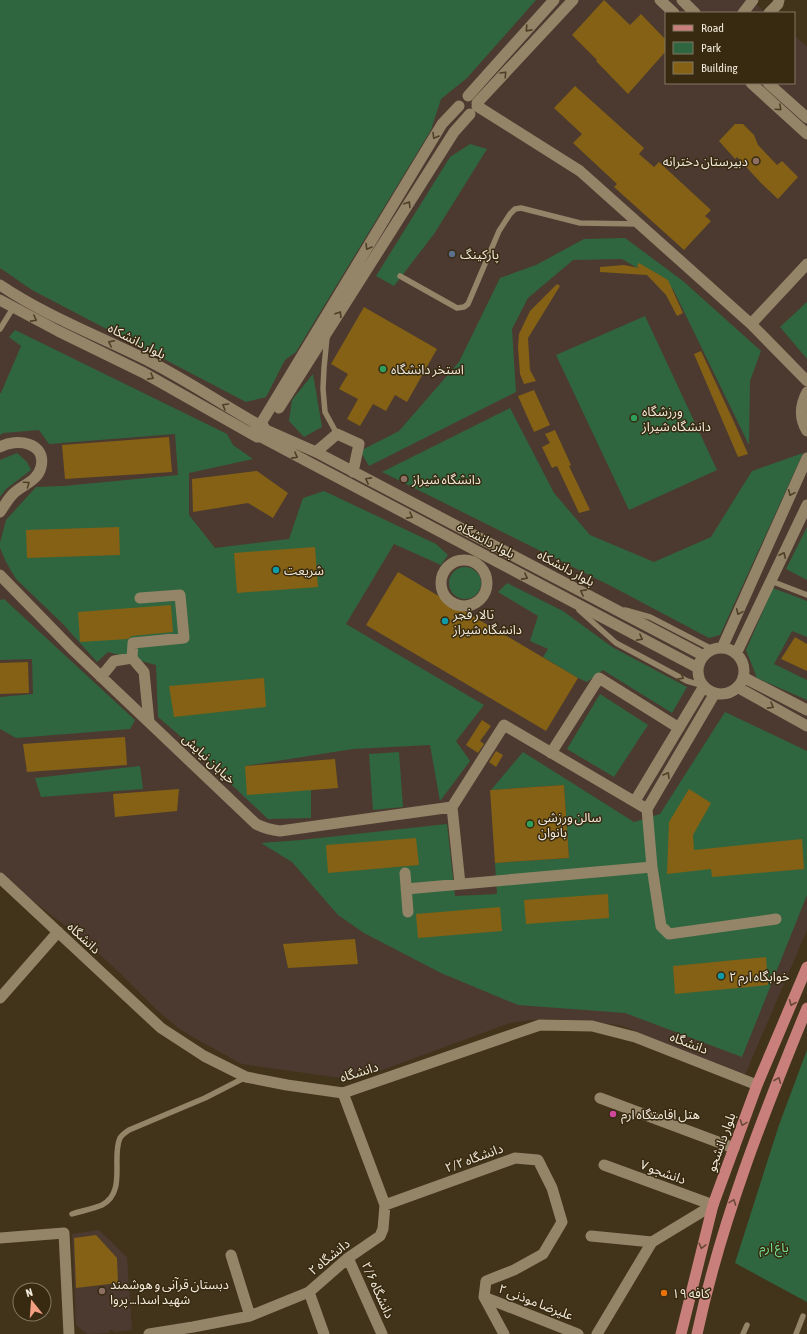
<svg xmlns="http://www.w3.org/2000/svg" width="807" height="1334" font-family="'Asap Condensed','Noto Sans Arabic',sans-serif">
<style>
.education{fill:#4c3a30}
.green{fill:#2f663f}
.building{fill:#846114}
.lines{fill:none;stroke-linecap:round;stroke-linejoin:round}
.service{stroke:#948468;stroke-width:5.5}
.minor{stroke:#948468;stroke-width:11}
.tertiary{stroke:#948468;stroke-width:11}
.primary{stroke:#c9807c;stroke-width:11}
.oneway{stroke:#4e4027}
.oneway2{stroke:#6a4836}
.education-dot{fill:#8d6e63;stroke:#372a11;stroke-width:1.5}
.service-dot{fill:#5c6f8a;stroke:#372a11;stroke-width:1.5}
.leisure-dot{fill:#2e9e5b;stroke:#372a11;stroke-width:1.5}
.culture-dot{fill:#0f9aa8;stroke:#372a11;stroke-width:1.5}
.hotel-dot{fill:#d1479c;stroke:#372a11;stroke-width:1.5}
.food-dot{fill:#e8710a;stroke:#372a11;stroke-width:1.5}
.labels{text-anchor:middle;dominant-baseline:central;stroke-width:3;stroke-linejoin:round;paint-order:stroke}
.poi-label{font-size:13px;fill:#f2eadb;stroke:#372a11;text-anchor:start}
.street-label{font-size:13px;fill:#f2eadb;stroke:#372a11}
.park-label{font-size:13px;fill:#73e392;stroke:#372a11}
</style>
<rect width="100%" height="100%" fill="#42341b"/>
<path class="education" d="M0,0H750L767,13H666V83H794V35L807,47V930L744,1077L623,1026L586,1021L552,1019L531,1020L510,1023L355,1080L242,1064L191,1036L177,1027L157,1010L119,972L79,936L0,876Z
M99,1230L127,1257L132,1330L114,1332L113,1330H110L109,1333L87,1334L76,1325L72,1234Z"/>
<path class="green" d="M0,0H536L467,78L441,99L431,130L296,352L285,360L266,397L246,402L32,290L0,268Z
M470,144L487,149L434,234L394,286L376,276L450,157Z
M625,238L683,281L761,351L750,381L749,445L673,289L622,259L573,260L528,298L512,329L516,392L369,466L360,451L399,431L459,362L500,278L536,265L584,239Z
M807,302V359L780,327Z
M645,316L717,470L629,510L556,355Z
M15,330L227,434L233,445L253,459L189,473V515L215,548L289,539L303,498L324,491L436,544L448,555L441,565L394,544L346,624L484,705L456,741L470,761L440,801L430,745L353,749L245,766L311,790V818L268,819L179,735L158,717L156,665L108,652L97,662L63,624L16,579L6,562L0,548V543L6,520L36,487L64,486L178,475L175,434L49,444L39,430L3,433L0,435V393H1L21,346L9,337Z
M313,374L322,427L304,437L289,421L292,400Z
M510,408L554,493L590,535L654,562L711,537L752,471L803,453L720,635L709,638L613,587L382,472Z
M17,453L27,462L31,470L6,489L0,497V460Z
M807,527V580L786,569Z
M449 583a16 16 0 1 1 32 0a16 16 0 1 1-32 0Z
M507,583L563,611L612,647L687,687L672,713L603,670L587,682L578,678L543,657L548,649L530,641L538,616L498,592Z
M773,588L807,601V637L792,631L774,664L807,680V700L757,678L746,650Z
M4,599L135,720L130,729L16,738L0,729V697L33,694L32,659L0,660V600Z
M600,694L648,725L614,777L567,749Z
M725,712L807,751V895L742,1057L625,1013L518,1005L441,973L364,933L338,915L292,862L261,843L301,840L447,824L455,896L497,894L495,863L569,858L564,785L491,790L523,752L634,822L660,814Z
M399,752L403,807L373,810L369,754Z
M140,766L143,789L41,797L35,778Z
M807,1050V1302L735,1263L779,1125Z"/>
<path class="building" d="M604,0L630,25L641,14L666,40V51L628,94L596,61L597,60L572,35Z
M575,86L644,148L639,154L654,167L659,162L711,210L705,216L711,221L684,250L614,187L617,184L573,143L582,134L554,108Z
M735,124H743L754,135L758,145L777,165L782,161L798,177L778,199L761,183L737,157L735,159L719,141Z
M639,263L668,280L683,313L677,316L666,295L647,275L600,272V267L624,265L639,268L637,266Z
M557,284L560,286L528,338L530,370L536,381L524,384L520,374L518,347L519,334L530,311Z
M364,307L437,349L407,402L395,395L386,411L373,404L360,426L347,419L358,399L339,389L348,374L331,364Z
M701,351L734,422L748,454L738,457L694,354Z
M534,390L550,425L534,432L518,396Z
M555,430L571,465L569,466L590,510L579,513L557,466L552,468L542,447L550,443L545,434Z
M169,437L172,472L65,479L62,445Z
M257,471L288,493L273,518L248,503L193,512L192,479Z
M119,527L120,555L27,558L26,530Z
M315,547L318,587L237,593L234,553Z
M398,572L578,678L546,731L366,625Z
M171,605L173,632L132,636L128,639L80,642L78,612Z
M795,637L807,644V671L781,659Z
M28,662L29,693L0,694V663Z
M264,678L266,707L174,717L169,686Z
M482,720L491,726L480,741L484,744L478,753L466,745Z
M125,737L127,765L27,772L23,744Z
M496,751L503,755L496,767L489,762Z
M335,759L338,788L247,795L245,766Z
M564,785L569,858L495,863L490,790Z
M179,789L177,811L115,817L113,794Z
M689,789L711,803L693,835L694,850L802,839L804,869L712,877L711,869L667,874L669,822Z
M416,838L419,865L328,873L326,845Z
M608,894L609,918L526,924L524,900Z
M500,907L502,931L418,938L416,914Z
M355,939L358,964L288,968L283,944Z
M766,957L768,985L675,994L673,966Z
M96,1235L117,1258L118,1283L76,1288L74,1238Z"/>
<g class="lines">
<path class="service" d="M400,276L457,308L464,307L468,304L499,231L510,214L515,209L521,208L580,223L638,224
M0,329L13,308
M327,337L324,368L323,389L325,412L337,434
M771,581L807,595
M579,610L616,643L687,681L704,686
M625,610L650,617L714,650
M72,1214C81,1211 93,1209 102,1205C127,1192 111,1157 120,1138C122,1135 126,1132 129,1130L205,1098L246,1077
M743,1334L747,1325
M796,1334L803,1316"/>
<path class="minor" d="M660,0L674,13
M682,0L695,13
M743,13L753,0
M769,13L778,4L779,0
M751,83L807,134
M768,83L807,118
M468,96L554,0
M477,103L573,0
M477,106L580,171L751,324L807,381
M0,285C46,316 99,336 149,361C186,380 222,404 259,425
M0,300L58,331L144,373L257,437C265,438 268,430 262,425L257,426L254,430V434
M751,324L807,264
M807,392C800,405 799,418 807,431
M279,408L454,132L470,114
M260,425L442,124L459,106
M266,430L316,452L704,656
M261,437L698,668
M0,447C16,438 47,442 41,467C38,481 22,485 13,494C8,499 4,506 0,512
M316,452L337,434L359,444L353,472
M441 583a23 23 0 1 1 46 0a23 23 0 1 1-46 0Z
M0,575L72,649L256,824C264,828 270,830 280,831L452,807
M722,648L807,458
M698 671a23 23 0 1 1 46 0a23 23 0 1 1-46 0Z
M736,654L807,505
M132,658L133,643L184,638L180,595L140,598
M101,677L114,661L132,658L144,672L149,722
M743,677L807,710
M737,687L807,726
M551,753L599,678L679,728
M635,801L704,686
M647,809L652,867L661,926L669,934L776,919
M647,809L715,693
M405,873L408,912
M460,884L452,807L504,725L647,809
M406,889L652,867
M0,998L58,932
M600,1098L734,1148
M604,1165L713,1205
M385,1205L515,1158L538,1160L552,1188L562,1222L543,1254L514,1270L486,1281L484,1297
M591,1236L652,1242
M0,1238L64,1233L69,1334
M231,1255L250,1316
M348,1258L382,1334
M309,1292L324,1334
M484,1297L578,1334
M484,1297L504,1334
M149,1334L193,1327L250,1316L309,1292L348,1258L380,1236L383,1229L385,1205L343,1093"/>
<path class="tertiary" d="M0,878L161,1028L204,1056L246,1077L287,1085L343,1093L540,1025L592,1026L635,1037L757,1085
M597,1334L652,1242L713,1205"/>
<path class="primary" d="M681,1334L713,1205L757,1085L807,967
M697,1334C721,1222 763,1115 807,1008"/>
</g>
<defs><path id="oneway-chevron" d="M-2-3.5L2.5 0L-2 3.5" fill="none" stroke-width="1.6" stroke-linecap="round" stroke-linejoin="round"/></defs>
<g class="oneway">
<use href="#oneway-chevron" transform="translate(528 29) rotate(132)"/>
<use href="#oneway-chevron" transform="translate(504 74) rotate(-47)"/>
<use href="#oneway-chevron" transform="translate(779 108) rotate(42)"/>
<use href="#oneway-chevron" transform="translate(435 136) rotate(121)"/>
<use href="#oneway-chevron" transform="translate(408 204) rotate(-58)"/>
<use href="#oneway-chevron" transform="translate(368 247) rotate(121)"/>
<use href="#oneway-chevron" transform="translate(339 314) rotate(-58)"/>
<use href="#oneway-chevron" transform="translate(34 319) rotate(28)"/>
<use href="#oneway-chevron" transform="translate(111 343) rotate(-154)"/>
<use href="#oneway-chevron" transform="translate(151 377) rotate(29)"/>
<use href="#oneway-chevron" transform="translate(225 406) rotate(-150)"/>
<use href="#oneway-chevron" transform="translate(295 456) rotate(28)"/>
<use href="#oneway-chevron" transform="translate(368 480) rotate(-152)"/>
<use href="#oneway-chevron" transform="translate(27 484) rotate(-35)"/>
<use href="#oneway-chevron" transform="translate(791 493) rotate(114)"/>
<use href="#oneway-chevron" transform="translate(410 516) rotate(28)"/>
<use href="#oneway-chevron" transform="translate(783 555) rotate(-65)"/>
<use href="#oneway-chevron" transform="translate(525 577) rotate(28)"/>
<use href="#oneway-chevron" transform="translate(583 592) rotate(-152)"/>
<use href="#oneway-chevron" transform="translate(739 612) rotate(114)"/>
<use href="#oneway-chevron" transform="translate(640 638) rotate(28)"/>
<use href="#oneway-chevron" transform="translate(681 677) rotate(28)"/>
<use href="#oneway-chevron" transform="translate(771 706) rotate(29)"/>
<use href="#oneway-chevron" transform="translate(667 775) rotate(-59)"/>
</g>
<g class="oneway2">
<use href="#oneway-chevron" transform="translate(792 1003) rotate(113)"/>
<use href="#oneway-chevron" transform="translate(778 1080) rotate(-68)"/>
<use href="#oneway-chevron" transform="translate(743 1123) rotate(110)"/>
<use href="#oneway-chevron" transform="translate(733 1202) rotate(-70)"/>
<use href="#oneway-chevron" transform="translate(702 1246) rotate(104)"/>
</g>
<g class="education-dot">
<circle cx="756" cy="161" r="4"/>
<circle cx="404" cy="479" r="4"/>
<circle cx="102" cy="1291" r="4"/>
</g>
<circle class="service-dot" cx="452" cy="254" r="4"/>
<g class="leisure-dot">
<circle cx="383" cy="369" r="4"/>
<circle cx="634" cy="418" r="4"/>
<circle cx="530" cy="824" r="4"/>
</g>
<g class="culture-dot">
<circle cx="276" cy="570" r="4"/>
<circle cx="445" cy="621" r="4"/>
<circle cx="721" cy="976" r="4"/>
</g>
<circle class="hotel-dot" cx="613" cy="1114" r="4"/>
<circle class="food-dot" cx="664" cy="1293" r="4"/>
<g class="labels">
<g class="poi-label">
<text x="748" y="161" text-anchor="end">دبیرستان دخترانه</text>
<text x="460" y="254">پارکینگ</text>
<text x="391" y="369">استخر دانشگاه</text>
<text x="642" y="411">ورزشگاه<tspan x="642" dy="15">دانشگاه شیراز</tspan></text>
<text x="412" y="479">دانشگاه شیراز</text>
<text x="284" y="570">شریعت</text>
<text x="453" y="614">تالار فجر<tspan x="453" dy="15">دانشگاه شیراز</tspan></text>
<text x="538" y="817">سالن ورزشی<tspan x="538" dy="15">بانوان</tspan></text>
<text x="729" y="976">خوابگاه ارم ۲</text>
<text x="621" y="1114">هتل اقامتگاه ارم</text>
<text x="110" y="1284">دبستان قرآنی و هوشمند<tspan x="110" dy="15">شهید اسدا... پروا</tspan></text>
<text x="672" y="1293">کافه ۱۹</text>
</g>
<g class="street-label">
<text transform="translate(137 341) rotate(27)">بلوار دانشکاه</text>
<text transform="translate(486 540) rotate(28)">بلوار دانشگاه</text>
<text transform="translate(566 568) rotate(28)">بلوار دانشکاه</text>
<text transform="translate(209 759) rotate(43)">خیابان نیایش</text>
<text transform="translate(84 938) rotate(43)">دانشگاه</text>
<text transform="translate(689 1043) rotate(21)">دانشگاه</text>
<text transform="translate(359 1072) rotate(-17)">دانشگاه</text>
<text transform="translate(721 1142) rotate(-70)">بلوار دانشجو</text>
<text transform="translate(474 1158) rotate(-20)">۲/۲ دانشگاه</text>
<text transform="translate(663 1172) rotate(20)">۷ دانشجو</text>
<text transform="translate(329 1257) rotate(-39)">۲ دانشگاه</text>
<text transform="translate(378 1290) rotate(66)">۲/۶ دانشگاه</text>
<text transform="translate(536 1302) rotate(21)">۲ علیرضا موذنی</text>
</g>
<g class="park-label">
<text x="774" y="1247">باغ ارم</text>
</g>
</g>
<rect x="665" y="12" width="130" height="72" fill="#372a11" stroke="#827762"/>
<rect x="673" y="25" width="20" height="6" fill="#c9807c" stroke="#827762"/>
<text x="701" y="32" font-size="12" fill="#f2eadb">Road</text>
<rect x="673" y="42" width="20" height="12" fill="#2f663f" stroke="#827762"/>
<text x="701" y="52" font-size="12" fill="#f2eadb">Park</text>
<rect x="673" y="62" width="20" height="12" fill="#846114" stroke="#827762"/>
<text x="701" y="72" font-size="12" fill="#f2eadb">Building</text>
<g transform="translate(32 1302) rotate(343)"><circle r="19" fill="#372a11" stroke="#827762"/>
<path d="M0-3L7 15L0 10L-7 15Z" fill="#f39f82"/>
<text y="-6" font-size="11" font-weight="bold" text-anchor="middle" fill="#f2eadb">N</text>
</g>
</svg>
